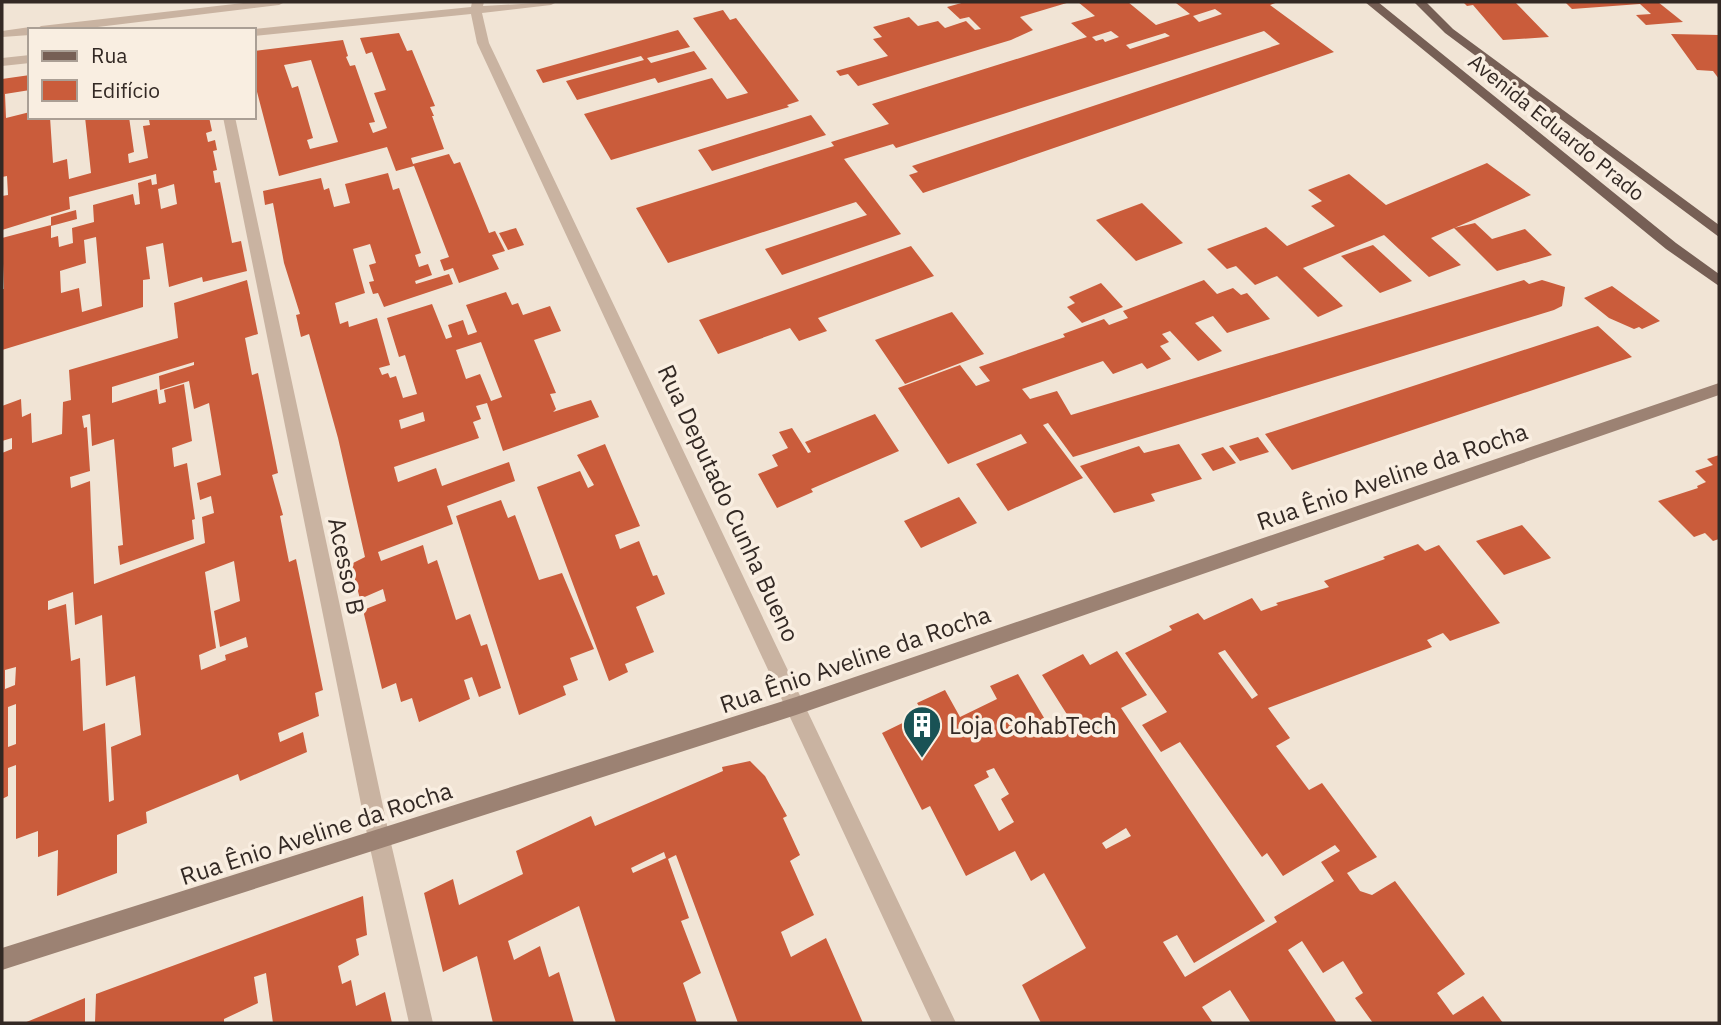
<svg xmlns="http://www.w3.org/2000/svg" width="1721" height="1025" font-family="'IBM Plex Sans',sans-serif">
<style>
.building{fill:#ca5c3b;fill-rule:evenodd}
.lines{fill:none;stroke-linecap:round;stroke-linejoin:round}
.lane{fill:#c9b3a1;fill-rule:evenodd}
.street{fill:#c9b3a1;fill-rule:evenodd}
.secondary{fill:#9c8273;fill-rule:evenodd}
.primary{fill:#765f55;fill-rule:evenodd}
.labels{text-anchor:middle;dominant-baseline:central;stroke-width:7;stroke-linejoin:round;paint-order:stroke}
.far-street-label{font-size:21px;fill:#332924;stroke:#f9eee1}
.street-label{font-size:24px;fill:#332924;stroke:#f9eee1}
.poi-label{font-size:24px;fill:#332924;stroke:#f9eee1;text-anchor:start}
</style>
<rect width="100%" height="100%" fill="#f1e4d5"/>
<path class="building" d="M965,2H1070L1020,17L1033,30L1011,40L858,86L848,74L840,76L836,71L888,56L873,39L882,37L873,27L909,17L918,26L938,21L945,28L966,21L975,30L981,29L969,17L960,19L947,7Z
M1078,2H1128L1156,25L1190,14L1176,3L1181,2H1278L1270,5L1334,52L923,193L909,175L918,172L912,166L1280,44L1264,31L896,148L893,144L844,159L901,234L782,275L765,249L867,215L856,202L668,263L636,208L834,146L831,142L889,124L872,104L1087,37L1071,23L1095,16ZM1215,9L1222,14L1199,22L1193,16ZM1111,31L1119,37L1105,42L1103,39L1096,41L1092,37ZM1165,33L1170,36L1130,49L1126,45Z
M1463,2H1515L1549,37L1503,40L1473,5L1467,6Z
M1565,2H1658L1683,22L1646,25L1636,15L1651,14L1640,4L1572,9Z
M723,10L730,20L736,18L799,101L787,105L789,107L611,160L584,114L712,78L727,99L748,93L693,18Z
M678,30L690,47L647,58L651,63L694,51L707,69L658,83L655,78L577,100L566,81L644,60L641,56L543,83L536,70Z
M399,33L407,51L412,50L435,106L430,107L434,116H432L444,149L411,158L413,164L449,154L454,164L460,162L489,233L495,231L505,251L492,255L499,269L459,283L453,268L444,271L440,260L449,257L414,166L396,171L387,147L279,176L256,88L254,89V51L343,40L348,56L346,57L350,66L355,65L375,122L369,123L373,133L387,128L374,93L386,90L372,52L366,54L360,38ZM311,60L338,142L310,149L307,140L313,138L298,86L292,88L284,65Z
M1671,34L1719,35V79L1713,71L1697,70Z
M30,75V90L5,94L6,118L30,112V117H50L53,163L67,159L69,179L91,173L85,117H129L134,152L128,154L129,163L148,158L143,126L150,125L149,120L209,117L212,131L206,133L208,142L215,140L217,150L213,151L217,170L213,171L215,183L220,182L232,243L241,241L247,271L203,282L202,277L169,287L163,243L146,247L150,279L143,280V307L2,350V289H4L2,238L51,225V238L58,236L59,247L73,243L72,228L94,222L93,205L133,194L135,205L140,204L138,183L151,179L152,185L157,184L156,174L69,197L70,209L2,230V196L8,195L7,176L2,177V79ZM174,184L177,204L161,209L158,189ZM96,237L102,306L82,312L79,288L61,293L60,271L86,263L84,240Z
M811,115L826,135L712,171L698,150Z
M1487,163L1531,195L1431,238L1461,265L1429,277L1384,235L1303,268L1343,306L1318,317L1277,276L1255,285L1236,266L1227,269L1207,249L1266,227L1287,246L1335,226L1311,206L1322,201L1308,190L1349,174L1386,205Z
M388,173L393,190L399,188L421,253L415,255L419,267L428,264L432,275L415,281L416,284L449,274L453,284L384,307L378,293L373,294L369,282L374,281L369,265L376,263L370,244L353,249L365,293L335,303L340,324L348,321L349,327L377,318L390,365L379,368L382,375L388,373L390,378L396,376L403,398L417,394L405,355L399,357L387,318L432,304L446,339L452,337L448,325L463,320L468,335L477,332L466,305L506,292L512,305L518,303L523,315L550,306L561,331L534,340L556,393L550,394L556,409L553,412L591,400L599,417L503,451L487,403L476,406L481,419L473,422L479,438L394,467L398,482L436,468L442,486L509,462L515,481L447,506L453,524L378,552L381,561L423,545L428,564L437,560L456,620L470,614L481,646L487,644L501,688L479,697L472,677L464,680L470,699L419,722L412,698L401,702L396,683L382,689L363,610L386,601L383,589L360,599L351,564L365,557L338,438L309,334L301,337L296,315L300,314L284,263L273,203L265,205L263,191L321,178L324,190L329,188L334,207L350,203L345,184ZM481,342L502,397L491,401L480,374L466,379L456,350ZM423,412L425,421L401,429L399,420Z
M1142,203L1183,243L1136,261L1096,220Z
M76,210L77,219L51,226V217Z
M1475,223L1492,239L1525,229L1552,255L1497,271L1454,228Z
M516,228L524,245L508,250L499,233Z
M1373,245L1412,281L1380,293L1341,256Z
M911,246L934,276L818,318L827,331L799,341L790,328L718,354L699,320Z
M247,280L258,334L245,338L252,375L258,373L278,473L272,475L283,515L280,516L285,542L289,562L296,559L323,690L315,693L319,716L278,733L280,742L303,732L307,752L240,781L238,774L146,812L147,823L117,835V873L57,896L58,850L38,857V831L16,839V765L8,768V796L2,799V453L12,449V438L2,441V406L21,399L22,417L31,413L32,443L62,434L63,402L71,400L69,370L178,338L174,303ZM194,362V365L159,376L160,390L189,381L194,409L209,403L221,475L197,483L200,500L211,496L214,513L202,517L205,543L94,584L90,481L71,488L70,477L90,471L87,427L84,428L82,416L90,414L92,446L114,439L123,545L118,546L120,565L194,539L192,520L195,519L187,463L174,467L172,448L192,441L184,384L164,390L166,402L159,404L157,389L112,403V387ZM234,561L240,601L214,611L220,647L246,637L248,647L225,655L226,660L201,670L199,655L216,648L205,572ZM73,592L75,625L102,615L106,686L135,676L141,735L111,747L114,800L109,802L105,723L83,731L80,658L71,661L66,604L48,610V601ZM16,667L15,685L5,689V670ZM16,704V744L8,747V707Z
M1204,280L1217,294L1233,288L1241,295L1247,293L1270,319L1227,333L1213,316L1195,323L1222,351L1198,361L1170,331L1162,334L1169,342L1160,346L1171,359L1147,369L1142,363L1113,374L1103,361L1022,389L1030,399L1057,391L1071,415L1524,280L1529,284L1542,280L1565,287L1562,306L1554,310L1073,457L1048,423L1043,425L1083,478L1008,511L976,464L1027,443L1021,434L948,464L898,388L960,365L976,386L990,381L979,367L1065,337L1063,334L1104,319L1109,325L1128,318L1123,311Z
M1101,283L1123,307L1082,323L1067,307L1075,303L1069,297Z
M1612,286L1660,321L1642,329L1639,327L1634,329L1609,318L1584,298Z
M952,312L984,354L905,384L875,340Z
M1598,326L1632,357L1292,470L1265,434Z
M875,414L899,451L811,489L813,492L777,508L758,474L778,466L772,455L788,448L779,432L792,428L808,453L811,452L805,442Z
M1258,437L1269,452L1240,461L1229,446Z
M605,444L640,526L615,535L620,549L639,541L653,576L657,575L665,594L636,607L654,652L625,664L628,672L609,681L537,487L580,471L588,488L594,485L577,455Z
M1179,444L1202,479L1151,494L1155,501L1114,513L1080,466L1139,446L1144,453Z
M1223,447L1236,463L1213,471L1201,454Z
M1719,455V539L1713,541L1705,533L1694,537L1658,501L1698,488L1697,486L1706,482L1695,471L1713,465L1707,459Z
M959,497L977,523L921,548L904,521Z
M501,500L508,518L515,515L539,580L562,573L594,649L570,658L578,680L563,686L566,695L519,715L456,516Z
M1522,525L1551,558L1504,575L1476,541Z
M1418,544L1425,551L1439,545L1500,623L1450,641L1443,633L1427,640L1432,647L1268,708L1290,738L1276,746L1309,790L1322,783L1377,857L1347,873L1360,891L1372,895L1395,881L1465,974L1437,993L1453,1015L1483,996L1503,1023H1373L1355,998L1363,993L1343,961L1323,973L1302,941L1288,950L1337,1023H1251L1230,990L1202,1007L1213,1023H1041L1022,985L1086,948L1044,873L1031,881L1015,851L966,876L930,806L922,810L882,733L923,713L917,703L945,690L960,717L997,699L990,686L1018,674L1056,738L1075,727L1042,675L1083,654L1090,665L1117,651L1147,695L1121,708L1265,921L1194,963L1177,935L1163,942L1185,977L1277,922L1274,917L1334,881L1321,862L1340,851L1335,845L1283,876L1267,853L1262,857L1180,742L1161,752L1142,725L1167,712L1125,653L1172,630L1169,626L1198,613L1204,620L1252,598L1261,611L1278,605L1276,603L1329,587L1324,581L1385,559L1383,557ZM1225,650L1258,695L1252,699L1218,653ZM994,768L1009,794L1001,799L1014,822L999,831L974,785L989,777L986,771ZM1126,828L1131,836L1106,849L1102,843Z
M750,761L765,776L787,816L783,818L800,855L790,861L814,915L781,932L791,957L826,938L863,1023H738L676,855L668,859L689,918L681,921L701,973L683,983L697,1023H616L579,906L508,941L514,960L540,946L549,977L559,972L574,1023H493L477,956L443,972L424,893L453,879L459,905L523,874L516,851L591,816L595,826L723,771L722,767ZM664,852L666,858L633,873L631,868Z
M363,896L367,935L356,939L359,955L338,966L342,984L351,980L356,1006L385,992L392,1023H273L266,973L254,977L258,1003L224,1019V1023H95L96,994Z
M85,998V1023H24Z"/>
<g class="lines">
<path class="lane" d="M223,117H235L390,839L433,1023H409L368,839Z"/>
<path class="street" d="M252,2H285L279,5L73,30H35L41,26Z
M472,2H484L483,6L557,2L551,5L482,13L489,43L956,1023H932L477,43L471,14L254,36V29L471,7Z
M30,27L35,30H30V35L2,37V31Z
M30,55V63L2,66V58Z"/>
<path class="secondary" d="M1719,383V395L796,715L2,970V948L796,697Z"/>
<path class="primary" d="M1365,2H1378L1676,243L1719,274V286L1666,249Z
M1414,2H1426L1453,29L1719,225V237L1445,33Z"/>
</g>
<defs>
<g id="building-pin" transform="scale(2.0125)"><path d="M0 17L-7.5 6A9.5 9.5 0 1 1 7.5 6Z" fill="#195255" stroke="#f9eee1"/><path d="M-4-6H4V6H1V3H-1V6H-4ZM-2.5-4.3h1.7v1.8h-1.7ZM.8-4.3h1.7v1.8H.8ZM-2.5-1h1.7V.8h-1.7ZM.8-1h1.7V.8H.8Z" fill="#fff"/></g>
</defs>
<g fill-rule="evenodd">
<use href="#building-pin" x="922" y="725"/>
</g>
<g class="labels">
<g class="far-street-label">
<text transform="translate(1557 127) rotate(39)">Avenida Eduardo Prado</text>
</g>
<g class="street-label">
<text transform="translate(1392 476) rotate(-19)">Rua Ênio Aveline da Rocha</text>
<text transform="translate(729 503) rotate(65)">Rua Deputado Cunha Bueno</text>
<text transform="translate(347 566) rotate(78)">Acesso B</text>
<text transform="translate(855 659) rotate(-19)">Rua Ênio Aveline da Rocha</text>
<text transform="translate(316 833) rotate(-18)">Rua Ênio Aveline da Rocha</text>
</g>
<g class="poi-label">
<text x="949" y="725">Loja CohabTech</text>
</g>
</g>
<rect width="1721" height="1025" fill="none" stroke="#332924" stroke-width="7"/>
<rect x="28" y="28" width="228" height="91" fill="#f9eee1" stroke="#aa9f95" stroke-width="2"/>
<rect x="42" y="51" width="35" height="10" fill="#765f55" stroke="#aa9f95" stroke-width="2"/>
<text x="91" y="63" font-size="21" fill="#332924">Rua</text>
<rect x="42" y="80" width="35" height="21" fill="#ca5c3b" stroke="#aa9f95" stroke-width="2"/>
<text x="91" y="98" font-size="21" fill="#332924">Edifício</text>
</svg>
